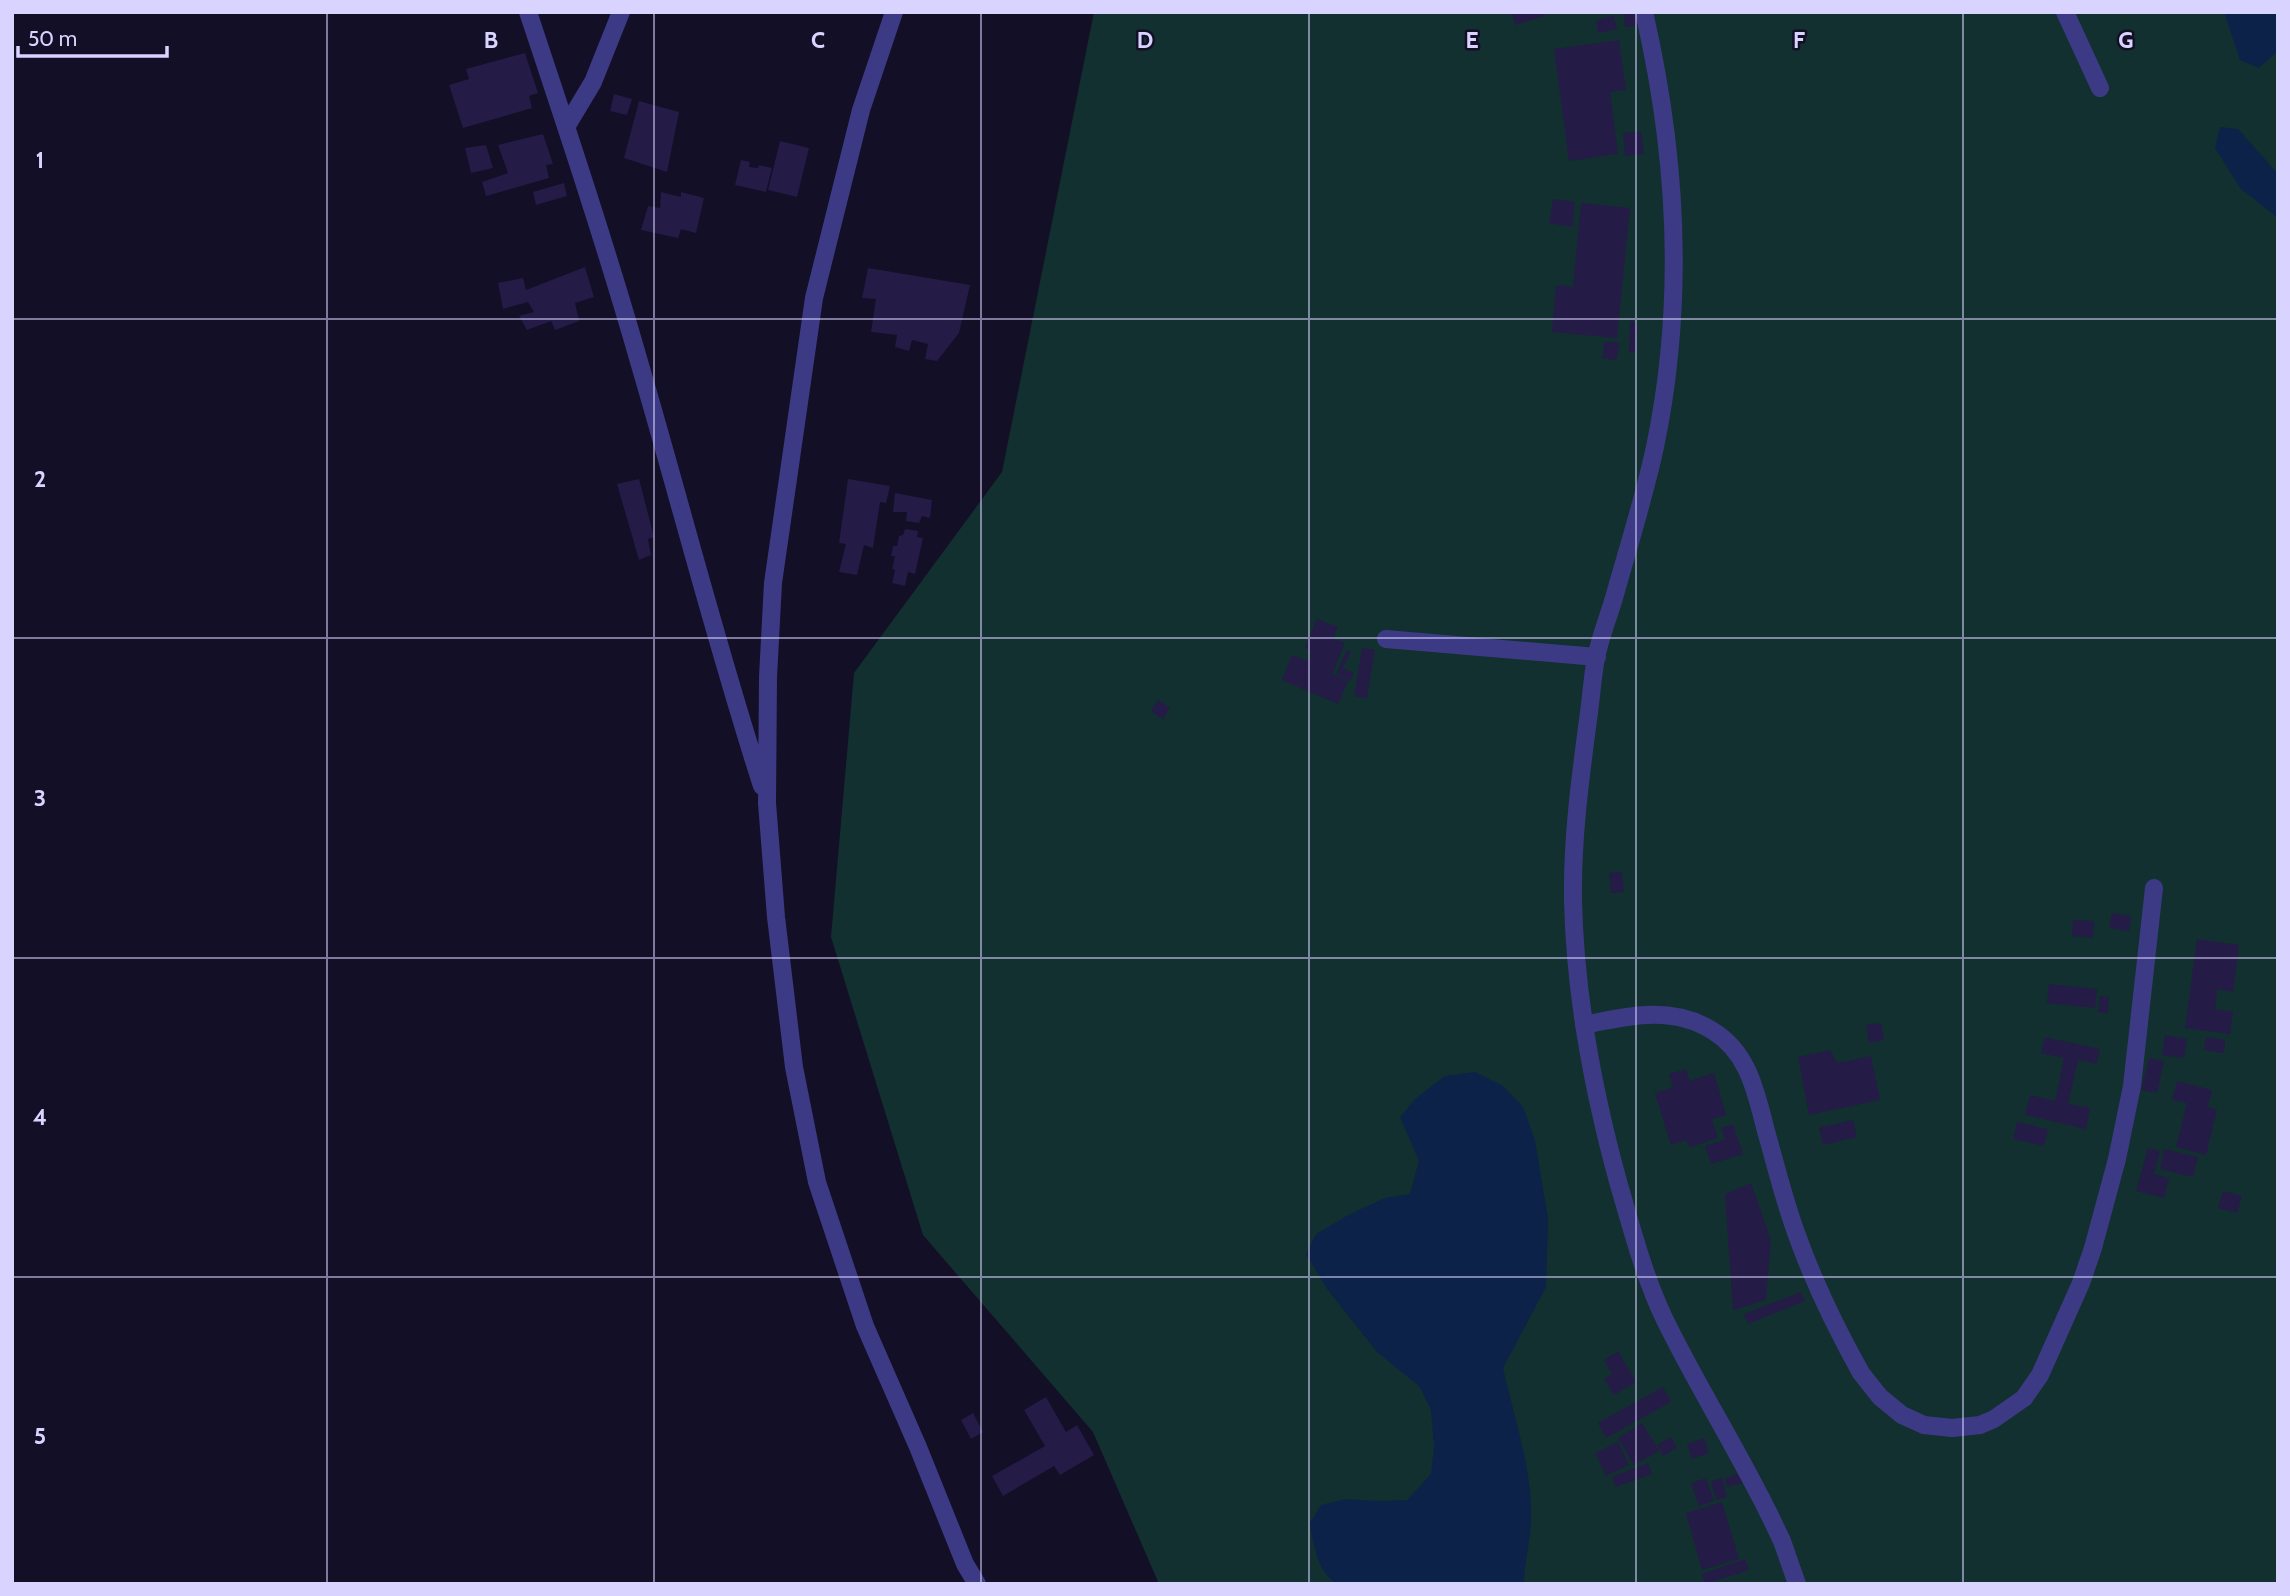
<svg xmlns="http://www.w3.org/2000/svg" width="2290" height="1596" font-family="Cabin,sans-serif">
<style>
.green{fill:#12302f}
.water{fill:#0c2248}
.building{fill:#241b47}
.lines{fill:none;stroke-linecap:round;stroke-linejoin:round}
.minor{stroke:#3d3a85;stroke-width:18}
.grid{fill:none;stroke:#d9d4ff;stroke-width:2;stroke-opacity:0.55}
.grid-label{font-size:23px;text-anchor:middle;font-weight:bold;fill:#d9d4ff;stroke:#130f26;stroke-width:5;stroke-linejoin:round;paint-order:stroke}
</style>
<rect width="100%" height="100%" fill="#130f26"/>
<path class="green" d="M1094,12H2278V1584H1159L1093,1432L923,1235L831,937L854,673L1002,472Z"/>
<path class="water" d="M2224,12H2278V51L2259,68L2240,60Z
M2220,127L2238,129L2278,174V218L2241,189L2215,148Z
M1475,1072L1503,1086L1523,1107L1535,1140L1548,1219L1546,1287L1503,1368C1513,1413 1533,1472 1531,1518C1531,1540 1524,1562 1524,1584H1337C1318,1573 1313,1544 1310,1523L1321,1505L1346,1499L1381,1501L1407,1500L1431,1474L1434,1447L1431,1410L1419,1386L1377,1352L1327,1289L1306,1254L1316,1234L1350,1214L1385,1198L1410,1194L1419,1161L1400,1117L1415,1099L1445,1076Z"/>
<path class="building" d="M1511,12H1543L1544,16L1515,25Z
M1637,12L1638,26L1625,27L1624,13Z
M1614,16L1617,29L1598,33L1596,20Z
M1619,40L1626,90L1610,92L1618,154L1569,161L1554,49Z
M525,53L538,93L529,96L532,108L463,128L449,85L469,79L466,69Z
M614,94L632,99L627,115L610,111Z
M639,101L679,112L667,172L624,158Z
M1641,131L1644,154L1625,156L1623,133Z
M543,134L553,164L546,165L549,178L486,196L482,182L508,173L498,145Z
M780,141L809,148L797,197L768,190Z
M486,145L493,168L471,173L465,148Z
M741,160L750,162L749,167L758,168L759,165L772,168L766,192L735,185Z
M564,183L567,196L536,205L533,192Z
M661,192L681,197V192L704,198L696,233L681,229L678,238L641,230L648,206L660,208Z
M1553,199L1575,202L1572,227L1549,223Z
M1581,203L1630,208L1617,338L1552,332L1556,285L1573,287Z
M585,267L594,297L575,303L579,321L555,330L551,321L527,330L519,316L534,312L528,302L503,309L498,283L523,278L526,290Z
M868,268L970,285L959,333L937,361L925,359L928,344L912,340L909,351L895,347L897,335L871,332L876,299L862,298Z
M1630,321L1637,322L1636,352H1629Z
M1605,341L1620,343L1616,360L1602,358Z
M639,479L654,537L648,539L651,555L639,560L617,484Z
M848,479L890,486L886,503L880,502L873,548L864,545L857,575L839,572L846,544L839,543Z
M895,493L932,500L930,518L922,516L919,523L906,521L907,512H893Z
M905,529L918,531L917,537L923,538L915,574L908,572L905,586L892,583L895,570L892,569L895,556H891L893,546H897L899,536L903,535Z
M1317,619L1338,627L1333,639L1345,643L1332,674L1348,681L1338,704L1282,680L1292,655L1307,661L1311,650L1305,648Z
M1362,648L1375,650L1367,698L1354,696Z
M1347,650L1351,652L1343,668L1354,673L1350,681L1336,674Z
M1158,700L1170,708L1163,719L1151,711Z
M1622,872L1624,892L1611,893L1609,873Z
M2112,913L2131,916L2129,931L2109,928Z
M2073,920L2094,921L2093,938L2072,936Z
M2197,939L2239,945L2233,992L2217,989L2215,1009L2233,1012L2230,1034L2185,1028Z
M2049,984L2097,989L2095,1008L2047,1003Z
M2100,996L2109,997L2108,1013L2098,1012Z
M1881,1023L1884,1040L1869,1043L1866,1025Z
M2165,1035L2187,1039L2184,1058L2162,1055Z
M2045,1037L2100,1049L2096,1064L2078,1060L2068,1104L2090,1108L2086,1129L2025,1115L2030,1095L2055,1101L2064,1058L2041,1053Z
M2206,1037L2225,1040L2224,1053L2204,1050Z
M1830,1050L1837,1063L1871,1056L1880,1100L1809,1115L1798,1057Z
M2149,1058L2164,1061L2157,1093L2141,1090Z
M1686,1069L1689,1081L1714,1073L1726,1115L1712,1119L1718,1138L1690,1147L1686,1140L1671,1145L1655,1093L1673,1087L1669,1074Z
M2177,1081L2212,1090L2208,1107L2217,1110L2206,1155L2176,1147L2187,1103L2172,1100Z
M1853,1120L1857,1137L1823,1145L1819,1128Z
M2017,1122L2048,1129L2044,1146L2013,1139Z
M1733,1124L1743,1154L1711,1164L1705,1146L1725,1140L1721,1128Z
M2148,1148L2160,1151L2154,1174L2169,1178L2164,1198L2136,1191Z
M2164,1149L2198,1157L2193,1177L2160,1169Z
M1751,1183L1771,1240L1766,1300L1733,1310L1725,1194Z
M2223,1191L2242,1196L2237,1213L2218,1208Z
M1801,1292L1805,1301L1748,1324L1744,1314Z
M1618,1351L1636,1382L1614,1395L1604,1379L1612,1374L1604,1360Z
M1663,1387L1671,1402L1606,1438L1598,1423Z
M1046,1397L1066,1432L1077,1425L1094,1455L1060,1475L1054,1466L1003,1496L992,1476L1045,1446L1024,1410Z
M973,1413L983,1432L971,1439L961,1420Z
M1642,1423L1659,1451L1634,1465L1618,1438Z
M1671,1437L1677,1448L1663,1456L1657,1445Z
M1704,1438L1709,1453L1692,1459L1687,1444Z
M1618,1442L1629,1465L1606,1476L1595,1453Z
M1648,1463L1652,1474L1616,1487L1612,1477Z
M1737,1474L1743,1483L1727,1487L1725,1478Z
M1706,1478L1714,1501L1699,1506L1691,1483Z
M1722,1478L1727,1497L1716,1500L1711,1481Z
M1722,1502L1739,1559L1702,1570L1686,1513Z
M1745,1559L1749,1570L1705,1584L1702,1574Z"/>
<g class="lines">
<path class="minor" d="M528,12C567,129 606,246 640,365C681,505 717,647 762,786
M894,12L861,110L814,298L773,583L768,677L767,803L776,917L794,1067L817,1182L865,1326L918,1447L965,1564L977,1584
M1644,12C1677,155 1685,303 1655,447C1644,498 1628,548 1614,598C1608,618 1600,638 1596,658C1592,679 1591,700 1588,720C1580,780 1572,840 1573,900C1575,997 1593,1091 1619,1185C1632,1229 1644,1276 1664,1318C1697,1386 1738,1450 1771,1518L1782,1541L1797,1584
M2065,12L2100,88
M566,127L593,82L621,12
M1386,639L1597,657
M1584,1025C1628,1016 1672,1005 1713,1031C1749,1053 1756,1093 1766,1131C1776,1166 1785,1204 1798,1238C1815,1285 1837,1330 1861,1373L1880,1397L1902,1415L1924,1425L1952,1428L1980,1425L1994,1419L2024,1398L2040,1375L2081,1283L2093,1248L2117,1159L2132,1086L2154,888"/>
</g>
<path class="grid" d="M327,12V1584M654,12V1584M981,12V1584M1309,12V1584M1636,12V1584M1963,12V1584M12,319H2278M12,638H2278M12,958H2278M12,1277H2278"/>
<g class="grid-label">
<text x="491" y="48">B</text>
<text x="818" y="48">C</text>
<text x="1145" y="48">D</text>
<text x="1472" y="48">E</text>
<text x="1799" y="48">F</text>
<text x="2126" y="48">G</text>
<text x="40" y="168">1</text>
<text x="40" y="487">2</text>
<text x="40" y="806">3</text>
<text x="40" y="1125">4</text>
<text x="40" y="1444">5</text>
</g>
<rect width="2290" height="1596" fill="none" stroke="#d9d4ff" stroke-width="28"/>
<path d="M18 46v10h149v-10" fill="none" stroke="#d9d4ff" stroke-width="3.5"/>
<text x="28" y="46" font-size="21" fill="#d9d4ff" stroke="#130f26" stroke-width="5" paint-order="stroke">50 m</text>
</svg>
